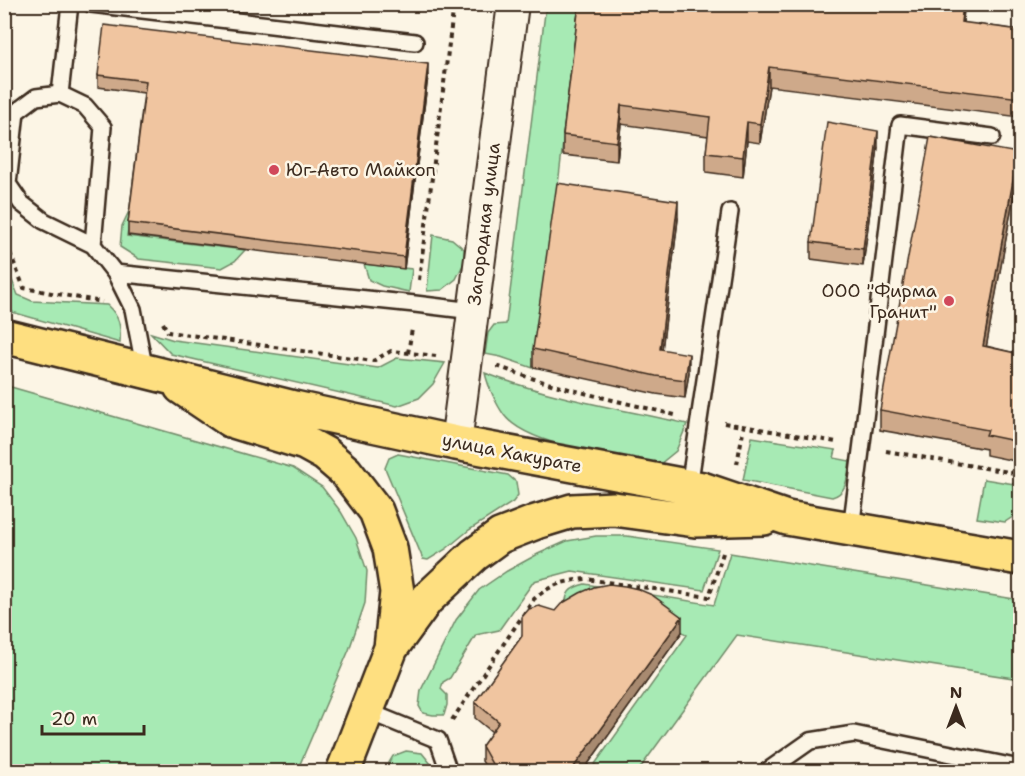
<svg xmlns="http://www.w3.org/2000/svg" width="1025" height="776" font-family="'Shantell Sans',sans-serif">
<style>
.green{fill:#a7eab4;stroke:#718a69;stroke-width:1.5}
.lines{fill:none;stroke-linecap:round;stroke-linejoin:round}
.lane-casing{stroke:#3b2a1e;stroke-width:20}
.street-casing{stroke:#3b2a1e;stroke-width:34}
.primary-casing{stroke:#3b2a1e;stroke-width:38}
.path{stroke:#3b2a1e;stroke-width:4;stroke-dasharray:4.5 4.5;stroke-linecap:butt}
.lane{stroke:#fcf5e5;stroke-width:15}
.street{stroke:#fcf5e5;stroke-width:30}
.primary{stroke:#fedf80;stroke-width:33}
.wall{fill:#cea98a;stroke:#3b2a1e;stroke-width:1.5}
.shaded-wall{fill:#a88a70;stroke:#3b2a1e;stroke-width:1.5}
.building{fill:#f0c5a0;stroke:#3b2a1e;stroke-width:1.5}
.poi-dot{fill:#d1495b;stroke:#fcf5e5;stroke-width:2}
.labels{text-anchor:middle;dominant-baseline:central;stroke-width:5;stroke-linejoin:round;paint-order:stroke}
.poi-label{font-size:18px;fill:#3b2a1e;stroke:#fcf5e5;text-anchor:start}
.street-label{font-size:18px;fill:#3b2a1e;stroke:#fcf5e5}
</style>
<rect width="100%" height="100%" fill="#fcf5e5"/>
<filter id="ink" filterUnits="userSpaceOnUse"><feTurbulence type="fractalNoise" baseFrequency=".0167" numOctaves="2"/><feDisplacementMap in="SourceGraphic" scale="12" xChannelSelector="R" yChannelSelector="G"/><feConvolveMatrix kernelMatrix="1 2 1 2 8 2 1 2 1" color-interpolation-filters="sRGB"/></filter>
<g filter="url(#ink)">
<path class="green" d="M546,5H579L555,211L533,368L501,357L485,354L488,333L494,325L506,324Z
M131,207L127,236L245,250L235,261L222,268L139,259L120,247L122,226Z
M433,235L452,239L464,249V263L456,279L442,290L427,291Z
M4,261L18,295L32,301L107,305C120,317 121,326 120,343L5,310Z
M364,264L412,269L409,292L382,286L369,280Z
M151,333L174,340L378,368L397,358L445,363L433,384L419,398L397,406L171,354Z
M485,373C550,398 620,409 687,424L676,451L660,464C621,457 528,447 504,415C496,404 488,386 485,373Z
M4,385L293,468L322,487L341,512L356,538L367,571L365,603L349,650L297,771H5Z
M752,437L836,450L834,458L850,461C847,476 848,493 832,497L743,480Z
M398,454L508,475L516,482L518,495L513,502L469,530L446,549L428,560L423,559L385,468L389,458Z
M984,479L1020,485V512L1005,522L977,518Z
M596,536H627L718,549L704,590L572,571L534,581L499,630L476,635L450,678L443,682L441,689L447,695V705L444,715H433L423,713L419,706L421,690L456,620L479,590L507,571L538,554L567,541Z
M730,553L1020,600V679L737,635L638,771H590L687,635L651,611L565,608C566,592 569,588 585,584L714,605Z
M406,751L422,753L431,764V771H384L393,756Z"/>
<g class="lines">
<g class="lane-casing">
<path id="lane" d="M91,4L415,42
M60,94L70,4
M93,245L103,127L85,106L60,94L36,97L16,112L8,184L21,203L44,221L93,245L115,273L415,304L473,311
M115,273L133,309L145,371
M689,487L730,212
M851,529L864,427L900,125L992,137
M367,711L438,740L449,772
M766,772L810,741L854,734L1020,768"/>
</g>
<g class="street-casing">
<path id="street" d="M456,443L513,4"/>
</g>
<g class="primary-casing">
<path id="primary" d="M4,336L294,408L456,443L702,489L787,518L1020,558
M181,387L230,420L305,443L325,454L346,472L376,511L390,548L397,592L391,648
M343,772L391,648L426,600L474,555L500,536L536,522L572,511L614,509L695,520L764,518"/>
</g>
<path class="path" d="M4,246L10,253L24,288L102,302
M419,280L454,4
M163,323L168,332L373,361L391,351L436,356
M408,353L412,329
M497,366C554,388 615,400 675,415
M724,423L837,442
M886,451L1020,474
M737,464L744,426
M452,720L534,599C551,584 565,581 586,579L709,597L723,553"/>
<use href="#lane" class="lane"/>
<use href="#street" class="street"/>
<use href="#primary" class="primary"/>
</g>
<path class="wall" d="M579,4H964L963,23L1020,30V117L769,86L760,143L747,141L743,177L706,172V153L708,136L621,124L617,161L563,155V135Z
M98,75L428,76L404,269L128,235V223L144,93L98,87Z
M878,147L863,266L811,259V242Z
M1018,173L986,346L1020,354V462L986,455V449L880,430V410Z
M678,219L662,349L689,372L685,398L656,394L533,367V349Z
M555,611L682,632L583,771H488L482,761V746L492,732L475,718V702L522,636Z"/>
<path class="shaded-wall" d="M963,4H964V9L961,42V22Z
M428,64V76L404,269V257Z
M769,67V86L760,143V124Z
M621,105V124L617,161V142Z
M747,122V141L743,177V157Z
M878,131V147L863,266V249Z
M1018,153V173L983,365V346Z
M678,201V219L660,367V349Z
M689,354V372L685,398V380Z
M682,617V632L583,771H571Z"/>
<path class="building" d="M579,4H963L961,22L1020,30V98L769,67L760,124L747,122L743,157L706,153L710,117L621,105L617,142L563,135Z
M104,25L428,64L404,257L128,223L146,81L98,75Z
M827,122L878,131L863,249L811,242Z
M930,137L1018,153L983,346L1020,354V442L986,435L988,430L880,410Z
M557,183L678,201L660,349L689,354L685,380L656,376L533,349Z
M609,584L625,586L638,589L652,595L682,617L571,771H496L482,746L499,722L475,702L522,636V617L529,609L539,606L555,611L561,604L580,593L594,587Z"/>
</g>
<g class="poi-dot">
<circle cx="274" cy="170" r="6"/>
<circle cx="949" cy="301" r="6"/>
</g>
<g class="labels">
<g class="poi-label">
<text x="286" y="170">Юг-Авто Майкоп</text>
<text x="937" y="291" text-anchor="end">ООО "Фирма<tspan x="937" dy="21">Гранит"</tspan></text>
</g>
<g class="street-label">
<text transform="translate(484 224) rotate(-83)">Загородная улица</text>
<text transform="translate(512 453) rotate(11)">улица Хакурате</text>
</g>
</g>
<rect width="1025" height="776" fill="none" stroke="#fcf5e5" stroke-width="24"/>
<rect x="12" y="12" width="1001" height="752" fill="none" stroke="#3b2a1e" stroke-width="2" filter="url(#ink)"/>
<g transform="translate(956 707)" stroke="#fcf5e5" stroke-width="4.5" paint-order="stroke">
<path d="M0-4.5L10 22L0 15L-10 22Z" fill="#3b2a1e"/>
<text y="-9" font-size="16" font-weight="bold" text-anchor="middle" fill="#3b2a1e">N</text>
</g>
<path d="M42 725v9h102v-9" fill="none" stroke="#3b2a1e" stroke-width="3"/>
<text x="51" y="725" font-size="18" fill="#3b2a1e" stroke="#fcf5e5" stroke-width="4.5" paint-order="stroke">20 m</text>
</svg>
